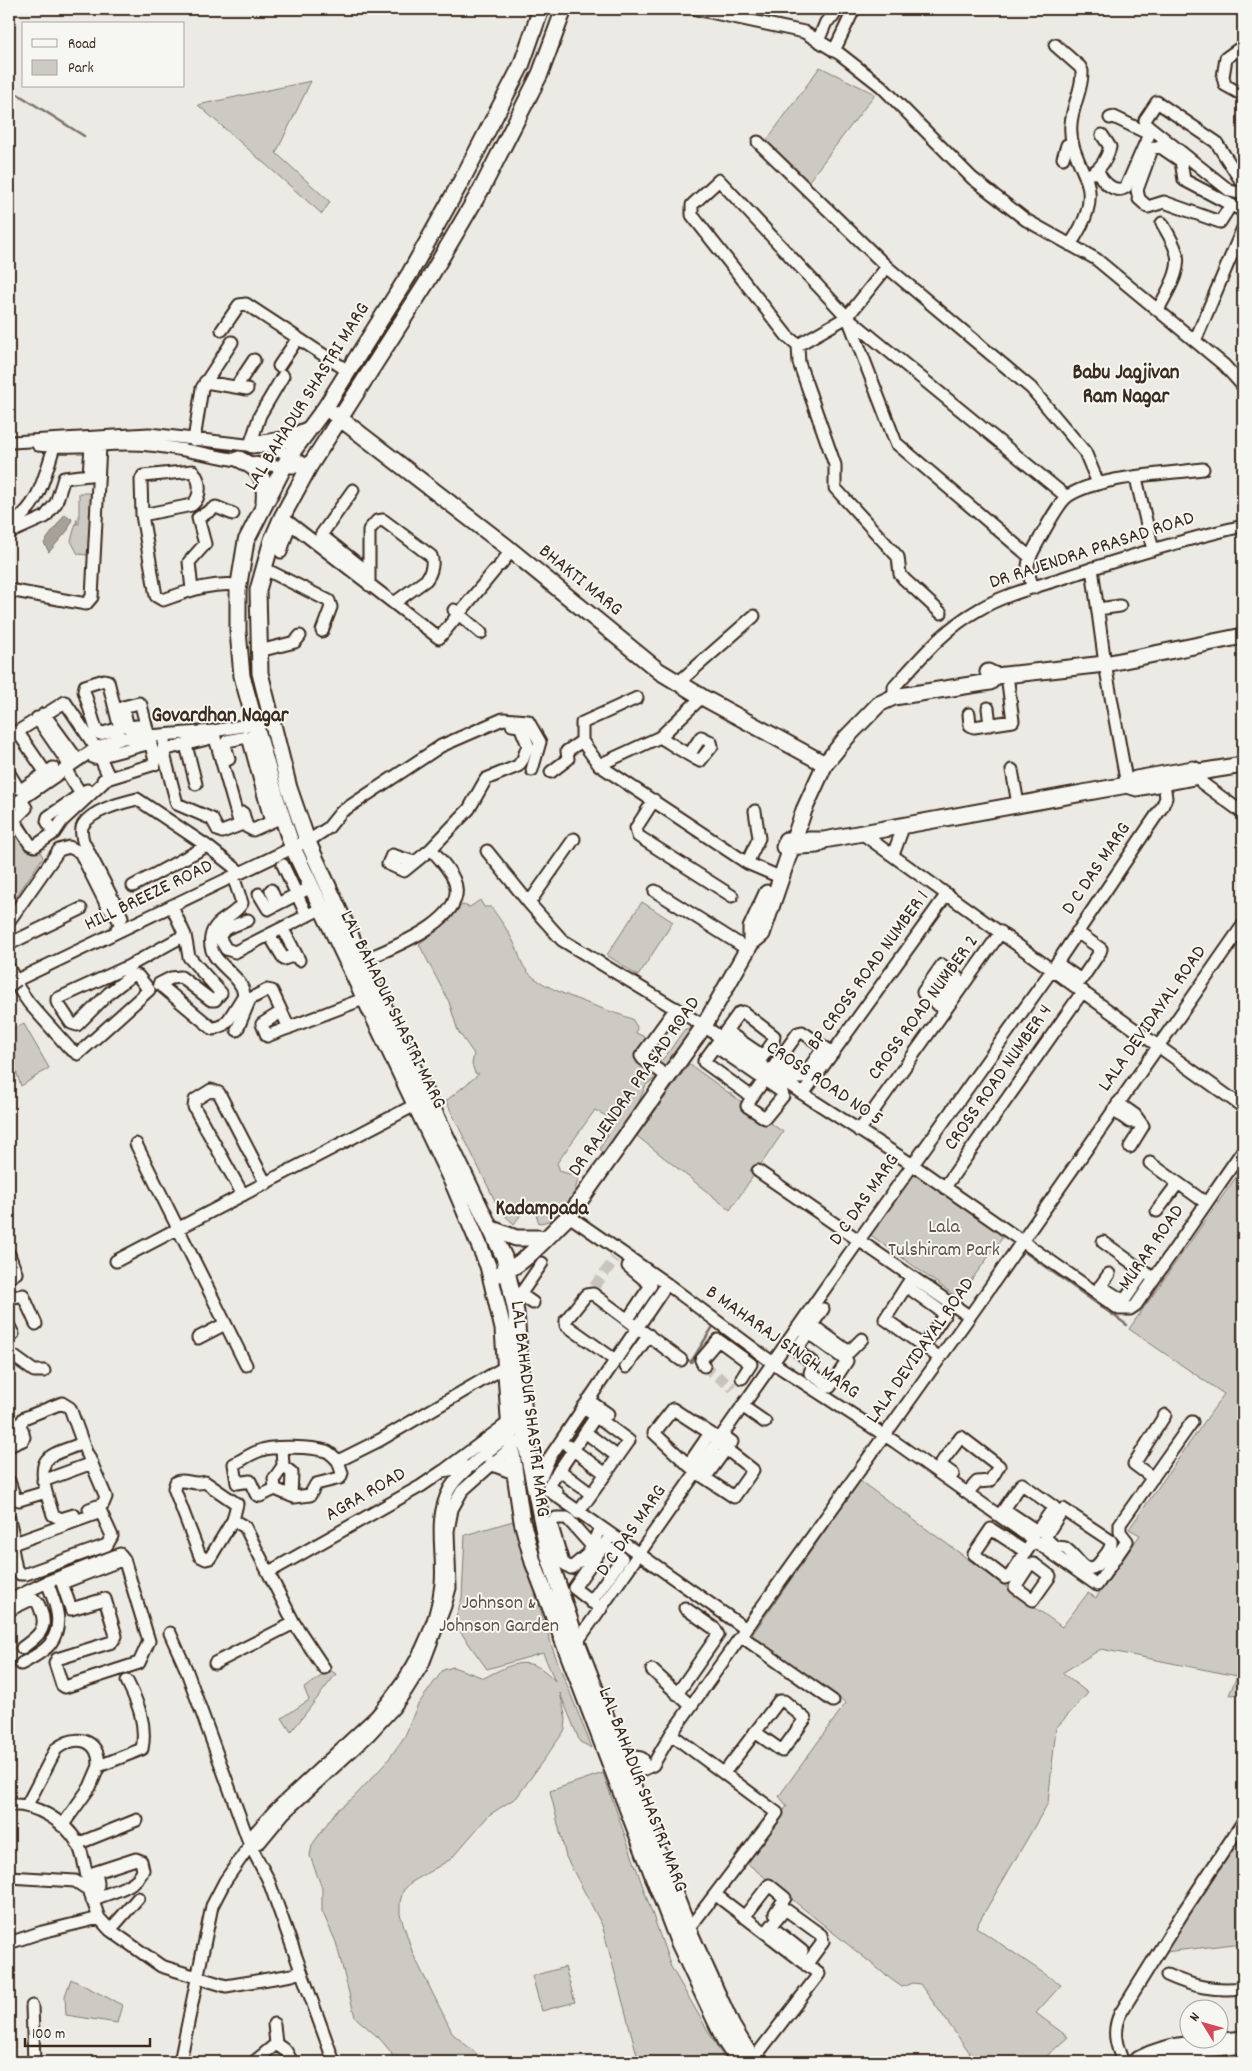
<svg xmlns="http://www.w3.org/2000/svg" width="1252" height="2071" font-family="Dekko,sans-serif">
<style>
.green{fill:#cdcac4;stroke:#847a71}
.water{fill:#a8a198;stroke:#7c7167}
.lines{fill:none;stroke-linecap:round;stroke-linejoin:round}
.stream{stroke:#7c7167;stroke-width:2.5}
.minor-tunnel{stroke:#c8c4bd;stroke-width:11;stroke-dasharray:11 5.5;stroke-linecap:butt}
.minor-casing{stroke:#3b2a1e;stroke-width:15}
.major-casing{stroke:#3b2a1e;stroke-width:19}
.minor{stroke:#f6f6f2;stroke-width:11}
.major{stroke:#f6f6f2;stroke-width:15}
.minor-bridge-casing{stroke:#3b2a1e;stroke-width:15;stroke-linecap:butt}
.minor-bridge{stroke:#f6f6f2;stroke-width:11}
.labels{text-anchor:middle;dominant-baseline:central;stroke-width:4;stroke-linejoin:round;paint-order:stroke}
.street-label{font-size:20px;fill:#3b2a1e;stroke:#f6f6f2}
.park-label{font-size:20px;fill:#605248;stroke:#f6f6f2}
.neighbourhood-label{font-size:21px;font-weight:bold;fill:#3b2a1e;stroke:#f6f6f2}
</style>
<rect width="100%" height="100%" fill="#ebeae5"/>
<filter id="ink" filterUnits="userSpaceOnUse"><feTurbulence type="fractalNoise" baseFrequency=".02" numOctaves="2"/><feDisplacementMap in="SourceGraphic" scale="10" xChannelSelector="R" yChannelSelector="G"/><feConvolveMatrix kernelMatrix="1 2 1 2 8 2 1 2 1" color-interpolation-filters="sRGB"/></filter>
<g filter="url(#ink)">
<path class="green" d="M820,67L875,94L808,182L764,144Z
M311,81L276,153L330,202L322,214L198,105Z
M79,493H92L88,555L78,554L71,541L77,519V524H79Z
M9,792L43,857L9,907Z
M480,900L484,907H491C499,918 508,930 514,943C519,952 520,963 527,971C541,990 608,1010 632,1019L637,1027L636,1033L647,1038L638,1051L652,1067C667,1060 674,1042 685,1029H690L692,1033L660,1075L646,1085L637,1106L610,1152H603L600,1149L611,1126L610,1118L595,1110L557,1163L560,1171L569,1174L579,1172C578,1192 561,1222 539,1223L534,1208L527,1206L514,1224L500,1211L446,1101L479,1074L475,1073L472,1064L474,1054L458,1031L449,1002L419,944L450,920L462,905L470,907Z
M642,902L673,922L638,976L607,955Z
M24,1024L49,1068L21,1086L9,1050V1030Z
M689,1064L783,1132L730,1210L637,1136Z
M1243,1167V1694L1229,1695L1237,1676L1101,1649L1062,1673L1088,1693L1056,1728L1048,1803L976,1927L1061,1985L1036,2013L1068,2037L1040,2062H961L970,2053L920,1984L912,1983L902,1987L892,1980L747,1863L787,1806L779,1796L846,1703L752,1635L860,1481L1062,1627L1088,1593L1096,1598L1140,1535L1129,1529L1224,1394L1129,1329Z
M912,1171L1006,1233L958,1298L868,1233Z
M513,1521L553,1650L592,1748L580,1742L560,1693L566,1719L565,1730L517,1797L489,1815L451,1859L410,1883L403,1891L400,1902V1914L413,1954L453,2034L478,2055L488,2056L498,2062H394L391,2052L380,2039L355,2017L336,1942L322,1911V1888L310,1856L312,1845L336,1811L353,1798L386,1763L405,1736L417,1706L443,1670L453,1667L484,1678C513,1663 530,1653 555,1681L543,1653L487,1669L454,1623L462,1598L465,1535Z
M330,1670L336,1674L291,1732L282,1718L309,1700L304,1688Z
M603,1773L671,1967L726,2062H639L602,1925L566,1857L550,1791Z
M1243,1835V1943L1165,1952Z
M565,1967L575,2002L542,2011L532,1976Z
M71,1979L122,2005L117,2023L66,2015L65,1996Z"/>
<path class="water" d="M65,514L72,519L68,530L49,552L44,543Z"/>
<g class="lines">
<path class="stream" d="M9,94L16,93L84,136
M1026,1253L1127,1325
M684,1357L691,1362L714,1325"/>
<path class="minor-tunnel" d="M594,1287L615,1259
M704,1366L733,1388"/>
<g class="minor-casing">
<path id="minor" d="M696,9L804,32L840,54L881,86L972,178L1026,220L1096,259L1224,365L1243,386
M818,41L826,22L833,17L837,9
M1055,45L1080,67L1082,71C1083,89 1072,106 1071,124C1069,143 1078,159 1085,176C1096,201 1084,224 1070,245
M1243,46L1226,58L1223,77L1225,85L1243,95
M834,51L854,9
M758,142L887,267
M1063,158L1067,145
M1098,170C1101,181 1115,195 1126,187L1148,137L1149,134L1114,117L1110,118
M1092,173C1102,168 1107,158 1110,147L1102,135
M1243,184L1216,142L1157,102L1145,120L1146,124L1230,191L1243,194
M1231,205L1220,222L1164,202L1148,207L1139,199L1137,190L1152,149L1159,146L1181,161L1184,180L1243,211
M1158,310C1166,293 1183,270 1176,251C1173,241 1167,232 1162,223
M848,318L896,443L1030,557
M222,330L239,305L246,304L348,371
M1195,341L1243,228
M798,345L799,363L835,465V488L898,557L900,574L904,579L941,613
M279,366L298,338
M205,382L247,389
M236,387L254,360
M194,440L202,388L232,342
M12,442L149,434L273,448L290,455L309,467
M38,445C75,450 113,441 149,445C203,450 256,469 309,467
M250,445L260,415L283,376
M89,475L91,446
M1136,478L1153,550
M353,490L321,535L369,573
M1067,497L847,317L719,180L692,205V215L787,336L798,345L847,317L887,267L1031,388L1085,452L1098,483
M142,515L141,480L143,476L193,471C201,481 202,496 192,505L142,515L156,596L163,600C189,591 211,582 238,585
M282,517L439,638L495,570
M9,526C40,506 43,480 54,447
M9,533L45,517L56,503L64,478L98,474
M281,552L288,530
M500,565L511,551
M263,568L329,601L331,607L322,631
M1092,568L1105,664L1127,785
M369,585V530L377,521L383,520L431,556C434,563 431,574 426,580L394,603
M1033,588C1024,562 1028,561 1040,538C1046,528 1059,502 1068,496C1098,476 1167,474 1203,469
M9,590L86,604L92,597L100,446
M192,590L189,562L205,544L198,518L216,507L233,514
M1098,609L1120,606
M454,610L481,633
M259,651L295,642L300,636
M679,682L754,616
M702,697L660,737L599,765L747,863L775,875
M894,697V687C920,659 944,629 978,610C1003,595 1035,587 1063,578C1123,558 1182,540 1243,526
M988,708L990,725
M44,714L74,755
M969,714L970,725L974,727L1013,721L1007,675
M37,718L66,760
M118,721L108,681L104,680L85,686L84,691L97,732L100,734L120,728
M17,731L50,779
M165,735L163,750L177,804L212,819L218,830L222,832L240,825L213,731
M9,737L65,702L96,748L109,777L62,821L54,833L35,846L30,844L15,822L16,818L26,808L21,800
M248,737L271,822
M660,737C673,745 686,754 700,761L712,746L711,742L701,737L689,755
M186,745L196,784
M163,750L215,737
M94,758L151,743
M229,759L225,745L227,741L257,735
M599,765L582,741V723L637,698
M65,769L81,794
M1012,770L1018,804
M551,772L568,759L567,751L582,741
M1199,772L1202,783L1243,813
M9,773L18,788L22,789L53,768
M103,780L155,764V761L141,705L139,703L123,707L128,727L146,725
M654,800L636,828L638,836L732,896
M16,803L96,748L123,738L213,731L254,724
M243,813L247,827L253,830L282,817
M54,833L47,821L48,817L87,790
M864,835L1243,1107
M574,839L529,903L562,940L704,1026L803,1094L913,1165L1119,1309H1130L1136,1305L1243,1150
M487,851L529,903
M893,855L904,825
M414,862L392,855L388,864L404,871L431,849
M747,863L759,838L755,811
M283,865L307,916
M133,886L207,846
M271,890L277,904
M655,891L747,949
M259,894L268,909L311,887
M172,907L185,935L189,957L221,993L215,1000H211L181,977L171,978L159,984L213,1029L223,1025L229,1019L244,995C242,972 206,964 211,937C214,919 235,917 242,903L233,876
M122,917L83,841C82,836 80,830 83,825C92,810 121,803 137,799L207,846L240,872
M248,920L225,929L219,937L226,949L235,952L322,908
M9,921L59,850L69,847L80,852L107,906L117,917L123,929H117
M286,935L299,960
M273,941L284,959L296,955
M9,944L81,909
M362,961C388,949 471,920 454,880C449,868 439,858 431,849L469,809L486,779L518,766L523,759L528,745L520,726L512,725
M1061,966L1081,980L1100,952L1101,949L1077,932
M9,968L18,986
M17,980L313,838L328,828L341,812L441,746L503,719L528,721L540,742L532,770
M17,986L29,1003L69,1048L78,1054L149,990L138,976L132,975L109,993L77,1025L71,1023L57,1002V999L127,967L185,935
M938,1005L957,977L942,965L923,992V993L945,1010
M281,1012L262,1024L267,1036L366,998
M237,1030L250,999L267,990L272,991L289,1028
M726,1031L763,1056
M715,1046L782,1092L783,1096L765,1118L747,1106L752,1097L704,1062V1061L739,1013L743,1012L774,1036L773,1042L758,1063
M776,1063L797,1078H802L824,1047
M668,1077L643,1059L641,1056L676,1008
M803,1094L947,894
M752,1097L798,1033L802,1032L833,1053
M1118,1103L1135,1115L1143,1126L1130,1147
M1113,1110L1130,1122H1139
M859,1131L1001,932
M136,1144L246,1365
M1150,1163L1206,1203
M758,1171L969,1316
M945,1187L1083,991
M243,1195L194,1107L195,1100L211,1090L219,1093L266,1184
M1157,1211L1178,1183
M569,1216L667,1284L773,1363L895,1442L1097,1585L1127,1541L1120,1532V1524L1192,1422
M1103,1242L1149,1275
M9,1254L16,1273L9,1278
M116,1261L415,1105
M628,1266L651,1285L630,1316
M912,1277L885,1319L940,1358
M906,1286L945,1314L923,1347
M1100,1286L1124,1301L1144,1272
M1097,1291L1109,1274
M9,1298L23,1295L36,1324
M533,1303L523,1296L522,1292L542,1263
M804,1319L849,1352L862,1339
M812,1325L823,1309
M9,1326L13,1334
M799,1326L847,1361L830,1387L810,1373L813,1363L796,1350L808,1333
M198,1338L225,1324
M9,1353L34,1371H44
M615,1360L566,1325V1320L586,1295L593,1294L681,1360
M704,1366L701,1360L718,1340L751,1364L742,1378
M626,1367L649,1335
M588,1400L608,1414
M742,1406L765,1422
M514,1431C498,1444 457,1473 449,1490C433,1520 444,1552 441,1584C436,1633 408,1679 376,1716L275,1810L252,1836L250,1845L260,1842L284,1813L369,1735L393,1709L406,1691L423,1664L445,1606L450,1588L448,1531L452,1509L462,1491L516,1443
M585,1432L618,1457
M722,1435L732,1442
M9,1437L23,1433L20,1425L24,1418L62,1403L70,1408L86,1452
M717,1442L753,1470L734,1497L696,1472L654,1433L673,1409L719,1439
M9,1446L23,1440L24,1437
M568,1446L606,1474
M282,1448L283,1466L274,1479L275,1489L260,1496L256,1494L250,1481L237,1483L234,1464C242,1460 250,1454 259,1451C272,1445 313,1447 326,1451C331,1453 334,1457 338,1461L380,1440L505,1367
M88,1455L106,1497L103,1504L89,1509
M688,1465L710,1433
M283,1466L292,1473L291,1496
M446,1469L508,1423
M559,1470L591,1494
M953,1474L942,1466L941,1463L961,1437L999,1466L990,1481L977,1482L967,1493
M542,1475L550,1457L667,1284
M705,1478L726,1449
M1153,1478L1134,1464L1165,1415
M9,1481L15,1498L19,1500L46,1492L53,1515L61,1519L74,1515
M43,1481L92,1463
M275,1489L294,1497L310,1495L316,1484L340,1478L342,1473L338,1461
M548,1490L746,1629
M46,1492C36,1453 51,1456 83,1443
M557,1492L549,1486L550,1484L596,1416
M1063,1509L1111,1541C1112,1548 1107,1553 1103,1558C1086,1583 1080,1558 1065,1548C1063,1547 1060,1548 1057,1547C1053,1546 1048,1540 1045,1537Z
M578,1513L629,1441L583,1407
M1000,1515L1020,1486L1022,1484L1054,1507L1037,1531L1004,1509
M9,1519L15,1543L12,1548L16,1569L20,1574H26L107,1545L112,1536L101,1512L15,1543
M233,1520L237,1504L205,1482C193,1486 185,1478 176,1482L174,1488L200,1556L206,1559L210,1558L233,1520L245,1527L294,1623L324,1668
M591,1545L567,1518H556L551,1523L563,1563L571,1568L588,1554L600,1528
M1026,1552L991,1529L974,1554L1005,1578L1009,1577L1034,1540
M1030,1564H1034L1050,1576L1033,1600L1015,1587Z
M269,1572L421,1486L443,1471L472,1466
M9,1599L14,1598L47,1582L120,1554L124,1559L149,1641L139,1663L65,1687L62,1685L55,1663L57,1659L112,1642L116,1636L105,1599L71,1609L62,1583L124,1559
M591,1602L622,1558L604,1544
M601,1609L574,1588L611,1535
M9,1610L32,1599C38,1601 39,1605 41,1611C49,1630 35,1638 22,1648
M170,1633L186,1669L250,1845L268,1879L334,2062
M741,1636L833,1701
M577,1642L859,1240L1052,970L1162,807L1166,798L1163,775
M215,1663L294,1623
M21,1664C30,1659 44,1652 50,1644C65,1624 55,1602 47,1582
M652,1670L691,1706
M677,1694L718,1635L715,1629L685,1608
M671,1734L777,1813L684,1935
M724,1773L779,1701H784L805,1719L782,1751L755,1732
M623,1779L653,1765L671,1734L977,1306L1243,925
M9,1805C34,1803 66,1821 78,1844C84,1857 87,1876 89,1890
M27,1805L56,1749C76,1734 99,1738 99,1766
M62,1826L90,1787L99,1766L142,1749C147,1724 138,1703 127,1681
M77,1844L137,1820
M96,1872L98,1883L97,1898
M87,1875L136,1859L141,1861L143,1870C138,1887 107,1893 92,1900
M9,1877L75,1881L89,1890L99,1918L110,1930L161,1966L226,1986L292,1975L301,1971
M716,1895L819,1974L752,2061
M744,1917L769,1885L785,1898L775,1913
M110,1930L138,1898
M766,1933L785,1909L821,1935L823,1942L806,1965
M772,1938L778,1932L802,1951L799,1959
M9,1943L42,1932L99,1918
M1167,1975C1193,1987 1215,1991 1243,1988
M32,2006L34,2062
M274,2024L276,2044L286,2051L292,2062
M180,2062L212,1906L225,1881L250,1845
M254,2062L276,2044
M1123,2062C1116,2045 1112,2031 1120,2014L1182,1914L1243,1822
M1131,2062C1161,2040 1207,2042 1243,2037
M1150,2062L1178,2055L1243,2047"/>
</g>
<g class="major-casing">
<path id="major" d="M541,9L521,66L463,178L410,273L325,408L290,455L246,541L238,590V631L242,676L276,798L292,846L455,1188L488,1266L503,1329L511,1447L522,1521L533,1562L678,1941L725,2041L739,2062
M564,9L540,74L482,188L427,282L309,467L282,517L272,540L258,590L260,673L289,788L307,840L369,976L504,1257L516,1312L526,1444L549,1557L577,1642L689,1931L732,2026L754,2062
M333,413L507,547L659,671L702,697L825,764
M252,445L287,439L307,430
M239,459C261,470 266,477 264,502
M988,672L996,676L1105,664L1243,636
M1193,769L1199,772L1194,777L1137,788L1127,785L1136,779Z
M1199,772L1243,765
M824,840L1127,785
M784,847L817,845L824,840H786
M751,943V928L767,893
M492,1229L516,1238H539
M499,1274C524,1266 550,1233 569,1216L704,1026L751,943L762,934L804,810L825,764L847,737L879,704L894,697L990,682L996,676
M493,1463L514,1471
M619,1748L632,1758L641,1760"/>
</g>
<use href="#minor" class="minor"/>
<use href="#major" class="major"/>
<g class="minor-bridge-casing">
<path id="minor-bridge" d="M9,986L17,980"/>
</g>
<use href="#minor-bridge" class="minor-bridge"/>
</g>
</g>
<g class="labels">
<g class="street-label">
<text transform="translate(308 397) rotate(-58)">LAL BAHADUR SHASTRI MARG</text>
<text transform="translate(1092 551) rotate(-18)">DR RAJENDRA PRASAD ROAD</text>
<text transform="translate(580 581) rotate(39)">BHAKTI MARG</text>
<text transform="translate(1097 869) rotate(-56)">D C DAS MARG</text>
<text transform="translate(149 896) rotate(-26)">HILL BREEZE ROAD</text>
<text transform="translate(869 971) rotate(-54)">BP CROSS ROAD NUMBER 1</text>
<text transform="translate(924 1008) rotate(-54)">CROSS ROAD NUMBER 2</text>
<text transform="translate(392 1010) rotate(64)">LAL BAHADUR SHASTRI MARG</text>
<text transform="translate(1153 1019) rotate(-55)">LALA DEVIDAYAL ROAD</text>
<text transform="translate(999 1078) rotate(-55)">CROSS ROAD NUMBER 4</text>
<text transform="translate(824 1084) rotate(34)">CROSS ROAD NO 5</text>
<text transform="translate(635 1087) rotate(-55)">DR RAJENDRA PRASAD ROAD</text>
<text transform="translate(865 1200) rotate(-55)">D C DAS MARG</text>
<text transform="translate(1152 1248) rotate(-55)">MURAR ROAD</text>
<text transform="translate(782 1343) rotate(35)">B MAHARAJ SINGH MARG</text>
<text transform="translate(921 1351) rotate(-55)">LALA DEVIDAYAL ROAD</text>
<text transform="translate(529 1409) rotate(83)">LAL BAHADUR SHASTRI MARG</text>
<text transform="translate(366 1495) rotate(-30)">AGRA ROAD</text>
<text transform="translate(632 1531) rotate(-55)">D C DAS MARG</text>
<text transform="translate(642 1790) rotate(69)">LAL BAHADUR SHASTRI MARG</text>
</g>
<g class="park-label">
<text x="944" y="1228">Lala<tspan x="944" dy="23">Tulshiram Park</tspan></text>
<text x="499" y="1604">Johnson &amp;<tspan x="499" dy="23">Johnson Garden</tspan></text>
</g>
<g class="neighbourhood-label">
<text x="1126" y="374">Babu Jagjivan<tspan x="1126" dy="24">Ram Nagar</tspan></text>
<text x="220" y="717">Govardhan Nagar</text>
<text x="542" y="1210">Kadampada</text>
</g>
</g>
<rect width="1252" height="2071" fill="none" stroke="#f6f6f2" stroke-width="30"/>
<rect x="15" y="15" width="1222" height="2041" fill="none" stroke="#3b2a1e" stroke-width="2" filter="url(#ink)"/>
<rect x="22" y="22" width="162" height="65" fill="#f6f6f2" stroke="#aba49d"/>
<rect x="32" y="39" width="25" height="8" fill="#f6f6f2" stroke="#aba49d"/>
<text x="68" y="48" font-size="15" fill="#3b2a1e">Road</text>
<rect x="32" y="60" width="25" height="15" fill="#cdcac4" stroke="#aba49d"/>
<text x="68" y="72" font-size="15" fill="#3b2a1e">Park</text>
<g transform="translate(1204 2024) rotate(307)"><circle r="24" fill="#f6f6f2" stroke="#aba49d"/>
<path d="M0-4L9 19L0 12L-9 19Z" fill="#d1495b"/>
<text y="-8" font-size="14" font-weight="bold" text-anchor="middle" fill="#3b2a1e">N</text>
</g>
<path d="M25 2038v8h125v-8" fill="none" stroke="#3b2a1e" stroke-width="2.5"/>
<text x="32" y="2038" font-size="15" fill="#3b2a1e" stroke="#f6f6f2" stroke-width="4" paint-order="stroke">100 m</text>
</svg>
